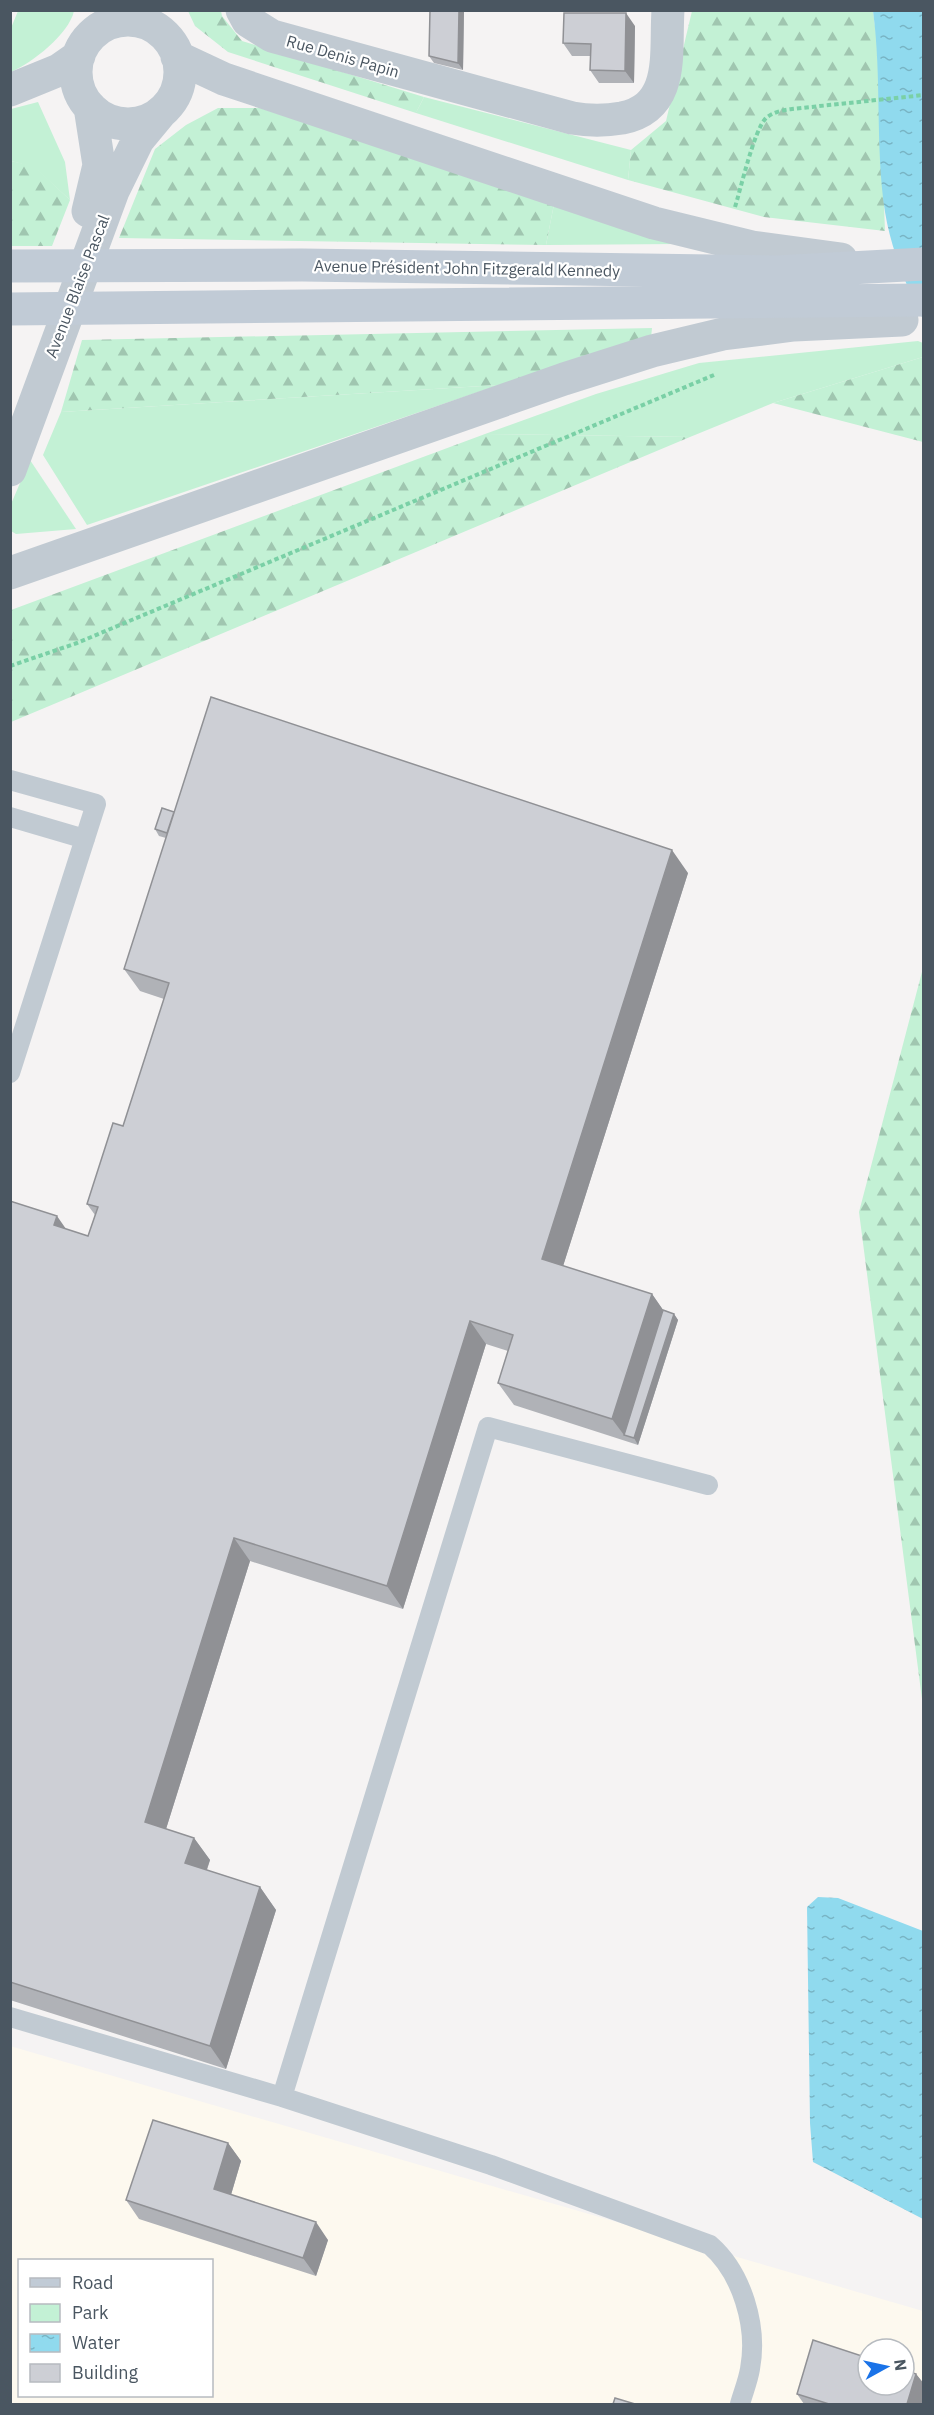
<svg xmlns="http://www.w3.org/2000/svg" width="934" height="2415" font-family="'IBM Plex Sans',sans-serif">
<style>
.commercial{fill:#fdf9ef;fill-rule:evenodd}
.green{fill:#c3f1d5}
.forest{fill:url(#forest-firs)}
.water{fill:url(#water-ripples)}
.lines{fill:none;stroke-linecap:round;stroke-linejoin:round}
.path{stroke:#7ad0a6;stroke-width:4;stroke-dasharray:4.5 3;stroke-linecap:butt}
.service{stroke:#c1cad2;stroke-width:20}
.minor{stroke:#c1cad2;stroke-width:33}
.tertiary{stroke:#c1cad2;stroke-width:33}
.secondary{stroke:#c1cbd6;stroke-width:33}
.wall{fill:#b0b2b7}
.shaded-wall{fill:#909195}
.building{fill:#cdcfd5;stroke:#909195;stroke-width:1.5}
.labels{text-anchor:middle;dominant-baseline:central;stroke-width:4.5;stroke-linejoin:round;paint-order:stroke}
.street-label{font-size:16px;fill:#4a5661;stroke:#fff}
</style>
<defs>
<pattern id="forest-firs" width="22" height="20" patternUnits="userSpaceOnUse" patternTransform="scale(1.5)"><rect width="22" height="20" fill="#c3f1d5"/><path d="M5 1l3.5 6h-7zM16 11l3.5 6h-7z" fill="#a0c6b0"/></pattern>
<pattern id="water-ripples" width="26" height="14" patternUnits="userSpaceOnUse" patternTransform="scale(1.5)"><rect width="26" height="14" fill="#90daee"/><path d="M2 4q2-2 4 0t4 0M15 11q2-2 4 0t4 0" fill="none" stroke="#78b4c4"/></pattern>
</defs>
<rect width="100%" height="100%" fill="#f5f3f3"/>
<path class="commercial" d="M10,2046L923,2311V2404H11ZM20,2260H212V2396H20ZM868,2349H904V2385H868Z"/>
<path class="green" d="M18,11H74C69,34 32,63 11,72V28Z
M424,97L631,150L628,180L416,113Z
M38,102L65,162L70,200L34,167L11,161V109Z
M554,204L677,244L546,245Z
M918,341L923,343V357L773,403L690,437L485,434L596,394L699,363Z
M499,385L87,525L43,455L61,412Z
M30,460L76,529L16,534L11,531V504Z"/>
<path class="forest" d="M188,11H221L222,16L242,41L424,97L416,113L228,52L195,26Z
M692,11H873L878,49L885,231L764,217L628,180L631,150L666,121Z
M218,108H260L554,204L546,245L119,238L155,149L186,125Z
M11,161L34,166L70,200L52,246H11Z
M652,328L651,338L499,385L61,412L82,340Z
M923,357V442L773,403Z
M485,434L690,437L11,722V610Z
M923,968V1707L859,1212Z"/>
<path class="water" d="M873,11H923V319C906,287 891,248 885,212C875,146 882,77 873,11Z
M818,1897L838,1898L923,1931V2219L813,2162L810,2123L807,1907Z"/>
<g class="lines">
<path class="path" d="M735,207C741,188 754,130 766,118C773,112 783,110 792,109L924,95
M10,666L77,643L714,375"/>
<path class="service" d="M10,780L96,804L10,1073
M10,817L85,839
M10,2017L282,2097L491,2165L710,2245C742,2273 758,2326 750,2369C748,2381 743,2393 740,2404
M282,2097L488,1427L708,1485"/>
<path class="minor" d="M242,10L248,21L272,36L572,118C589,121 605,121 622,118C676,107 665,53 668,10"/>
<path class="tertiary" d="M76 72a52 52 0 1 1 104 0a52 52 0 1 1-104 0Z
M177,57L224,79L654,223L752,247L841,259
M10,90L59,70L79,56
M88,211L99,165L90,107
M10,470L113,191L138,140L162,111
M10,573L564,379L652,351L723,334L794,325L902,320"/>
<path class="secondary" d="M10,266L302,265L776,272L924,264
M10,309L924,300"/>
</g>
<path class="wall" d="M430,10H464L463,70L434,63L429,56Z
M635,26L634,83H599L590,70L591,56H572L563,43Z
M174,812L688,873L563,1266L652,1294L663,1310L674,1314L678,1320L638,1445L514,1405L498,1383L508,1351L486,1344L403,1609L250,1561L166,1829L194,1838L210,1860L207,1870L260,1887L276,1910L226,2069L10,2000V1201L66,1229L88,1236L95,1215L87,1204L123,1126L164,999L140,991L124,969L166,838L159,836L155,829Z
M228,2143L241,2161L231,2195L328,2240L316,2276L139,2219L126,2200Z
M916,2374L924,2384V2404H804L797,2394Z"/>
<path class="shaded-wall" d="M459,10H464L463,70L458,63Z
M626,13L635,26L634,83L625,71Z
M672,850L688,873L558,1282L542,1259Z
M57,1216L73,1239L54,1225Z
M652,1294L668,1317L624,1435L612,1419Z
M674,1314L678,1320L638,1445L634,1438Z
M470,1321L486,1344L403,1609L387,1586Z
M234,1538L250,1561L161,1845L145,1822Z
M194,1838L210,1860L201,1886L185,1863Z
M260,1887L276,1910L226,2069L210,2046Z
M228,2143L241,2161L227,2208L214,2189Z
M316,2222L328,2240L316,2276L303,2258Z
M916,2374L924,2384V2404H907Z"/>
<path class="building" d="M430,10H459L458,63L429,56Z
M564,13H626L625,71L590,70L591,44L563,43Z
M211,697L672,850L542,1259L652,1294L612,1419L498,1383L513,1335L470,1321L387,1586L234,1538L145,1822L194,1838L185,1863L260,1887L210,2046L10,1982V1201L57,1216L54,1225L88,1236L98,1207L87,1204L113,1123L123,1126L169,983L124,969Z
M162,808L174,812L167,833L155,829Z
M663,1310L674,1314L634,1438L624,1435Z
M153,2120L228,2143L214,2189L316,2222L303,2258L126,2200Z
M813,2340L868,2358V2385H904V2370L916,2374L907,2404H829L797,2394Z
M615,2398L635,2404H613Z"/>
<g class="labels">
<g class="street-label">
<text transform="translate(343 56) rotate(16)">Rue Denis Papin</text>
<text transform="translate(467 268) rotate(1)">Avenue Président John Fitzgerald Kennedy</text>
<text transform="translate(77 286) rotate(-69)">Avenue Blaise Pascal</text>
</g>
</g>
<rect width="934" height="2415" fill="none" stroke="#4a5661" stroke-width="24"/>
<rect x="18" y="2259" width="195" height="138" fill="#ffffff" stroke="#b7bbc0" stroke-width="1.5"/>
<rect x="30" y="2278" width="30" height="9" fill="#c1cbd6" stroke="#b7bbc0" stroke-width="1.5"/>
<text x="72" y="2289" font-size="18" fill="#4a5661">Road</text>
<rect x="30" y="2304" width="30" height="18" fill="#c3f1d5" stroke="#b7bbc0" stroke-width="1.5"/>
<text x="72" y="2319" font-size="18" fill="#4a5661">Park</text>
<rect x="30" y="2334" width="30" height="18" fill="url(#water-ripples)" stroke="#b7bbc0" stroke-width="1.5"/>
<text x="72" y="2349" font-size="18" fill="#4a5661">Water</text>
<rect x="30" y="2364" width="30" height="18" fill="#cdcfd5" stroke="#b7bbc0" stroke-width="1.5"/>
<text x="72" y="2379" font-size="18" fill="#4a5661">Building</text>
<g transform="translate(886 2367) rotate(82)"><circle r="28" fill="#ffffff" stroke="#b7bbc0" stroke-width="1.5"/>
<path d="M0-4.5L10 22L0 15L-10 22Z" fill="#1a73e8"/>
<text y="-9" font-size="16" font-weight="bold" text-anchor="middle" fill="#4a5661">N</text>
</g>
</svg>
